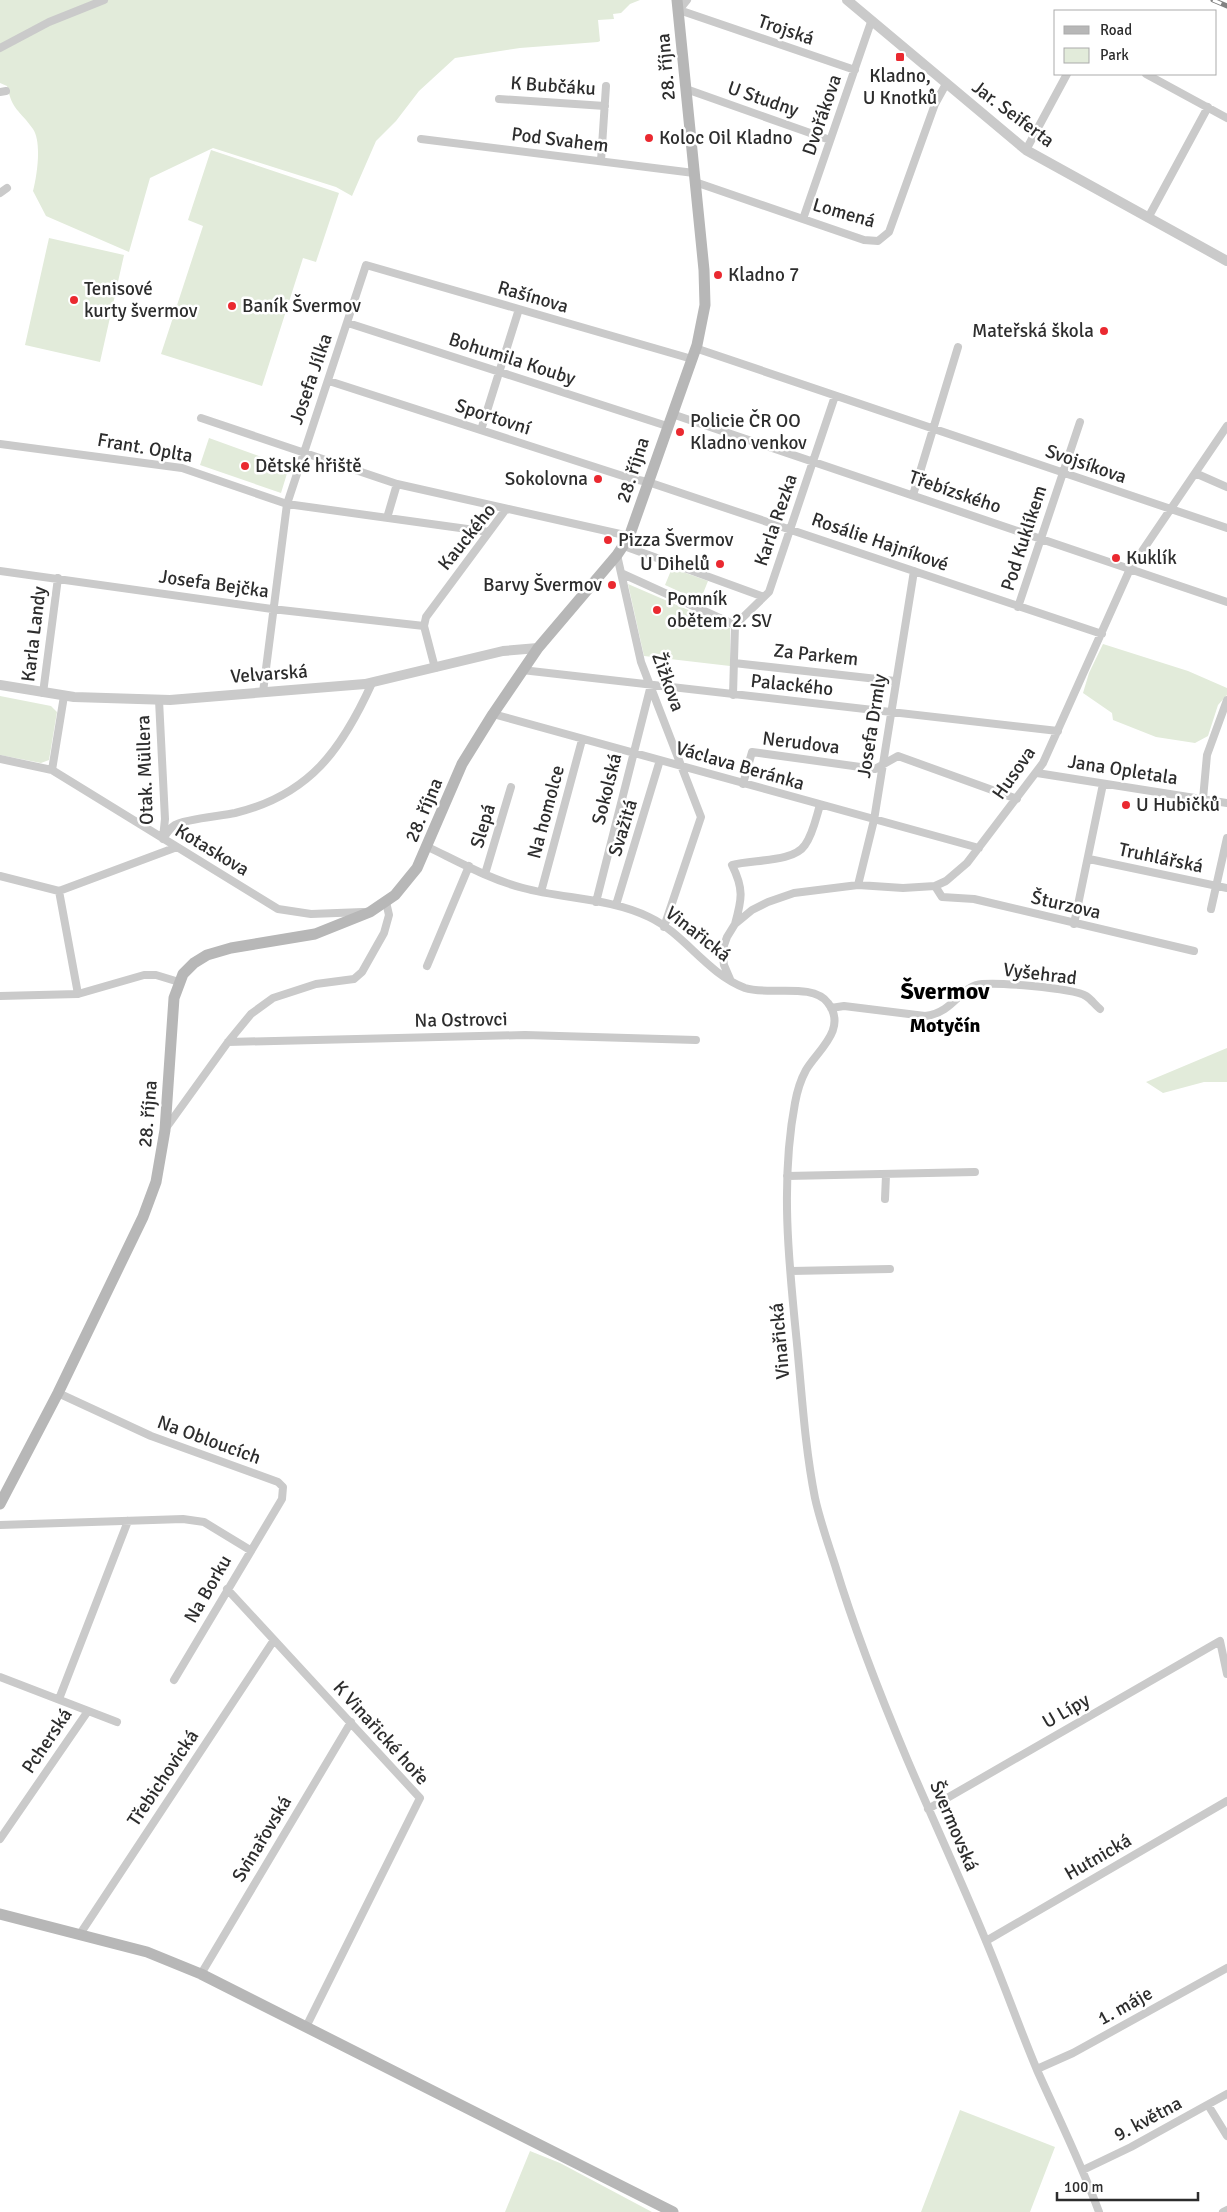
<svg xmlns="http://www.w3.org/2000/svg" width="1227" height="2212" font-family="Signika,sans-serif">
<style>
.green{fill:#e2ebda}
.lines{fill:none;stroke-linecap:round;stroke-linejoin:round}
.minor{stroke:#cacaca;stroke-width:8}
.tertiary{stroke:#cacaca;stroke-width:10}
.secondary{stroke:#b7b7b7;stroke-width:11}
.rail-casing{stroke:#828282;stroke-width:5}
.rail{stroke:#fff;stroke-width:3;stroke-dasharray:9;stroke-linecap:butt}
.poi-dot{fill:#ea2930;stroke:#fff;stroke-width:2}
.labels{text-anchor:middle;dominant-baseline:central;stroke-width:5;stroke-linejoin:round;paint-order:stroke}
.street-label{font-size:19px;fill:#2d2d2d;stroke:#fff}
.poi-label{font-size:19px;fill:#2d2d2d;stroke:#fff;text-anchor:start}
.neighbourhood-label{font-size:20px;font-weight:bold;fill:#000;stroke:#fff}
.district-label{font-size:24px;font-weight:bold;fill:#000;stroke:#fff}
</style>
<rect width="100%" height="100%" fill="#fff"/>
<path class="green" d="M0,0H640L630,4L621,13L613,14L614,19L598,20L600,41L598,42L520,48L455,58L419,91L396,121L376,141L352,196L336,187L213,148L150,178L129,252L46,216L33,191C37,176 42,142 33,129C19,109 13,112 7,86L0,83Z
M211,150L339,193L316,262L303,258L262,386L161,354L203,226L188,220Z
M49,238L124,255L100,362L25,345Z
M209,438L289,467L281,493L200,465Z
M672,568L708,581L700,601L665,585Z
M628,584L730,628V666L644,656Z
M1103,644L1188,671L1227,688V695L1218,705L1208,736L1195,743L1156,737L1113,720L1112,713L1083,693L1089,673Z
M0,696L51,706L57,712L49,760L41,763L0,755Z
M1227,1048V1082H1204L1163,1093L1146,1082Z
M960,2110L1055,2147L1030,2212H921Z
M530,2151L560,2163L652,2212H505Z"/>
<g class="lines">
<path class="minor" d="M687,0L679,10L855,70
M0,48L49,22L104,0
M1146,74L1227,118
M686,89L830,140
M0,92L6,91
M499,99L605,106
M421,139L694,173
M1026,150L1067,74
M601,161L606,86
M695,182L864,240L878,241L889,232L935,104L946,84
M0,193L7,188
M1148,218L1208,107
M803,219L871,22
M348,323L667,426
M695,348L1227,528
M329,381L629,478L648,482L1102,634
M672,414L1227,602
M201,418L397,484L629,536
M481,430L519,309
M0,444L182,468L287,504L489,532
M1195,473L1227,487
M913,495L958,347
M387,518L397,484
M624,546L764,597
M617,555L641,662L701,817L664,927
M0,571L272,609L424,626
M623,574L735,625
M1018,607L1080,422
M734,663L895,681
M435,668L424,626L426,617L506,509
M522,670L1058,731
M263,692L287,504L366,265L692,359
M43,693L58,578
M733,695L735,625L769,592L835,396
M159,700L165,819L163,838
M493,714L979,848
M0,759L52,770L278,909L311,914L363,912
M52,770L64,696
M1037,773L1227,803
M743,784L752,752L875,769L898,756L1017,799
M1203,799L1207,755L1227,700
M163,839C166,834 170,828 175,825C185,819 221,816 235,813C310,795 342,749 372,683
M428,847C459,862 489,879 523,888C564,899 610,898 649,917C685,934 706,973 745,988C768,996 813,982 828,1003C848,1029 817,1051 806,1070C800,1081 797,1092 795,1103C780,1182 789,1265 797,1344C802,1396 805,1448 815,1498C820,1521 828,1543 835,1565C855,1631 880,1695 907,1759C933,1820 961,1880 986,1941C1004,1984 1019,2027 1037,2070C1058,2117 1081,2163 1099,2212
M1089,859L1227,888
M485,874L511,787
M0,876L59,891L177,847
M858,885L874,820L914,571
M935,886L942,897L974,899L1194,951
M59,891L78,994
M541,892L582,740
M596,902L651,685
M616,905L660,760
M1211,909L1227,838
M735,924C742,899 744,889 732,865C752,859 793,863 805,845C813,834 816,818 820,805
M1074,924L1103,784
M427,966L469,866
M730,979L724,965L722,951L727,937L735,924L752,910L768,902L794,893L858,885L903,888L935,886L946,881L967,863L1043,763L1130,569L1227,426
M0,996L78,994L144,975H156L179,982
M831,1008L844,1006L925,1016C952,1013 959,990 976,985C991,981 1073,988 1086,996C1091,999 1095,1005 1100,1009
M228,1042L525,1035L696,1040
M166,1128L228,1042L251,1014L273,998L316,984L354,979L362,972L384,933L389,915L386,902
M787,1176L975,1172
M885,1199L886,1175
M791,1271L890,1269
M58,1393L151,1436L278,1482L283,1487L282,1499L174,1680
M0,1525L183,1519L204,1522L250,1550
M227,1589L420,1798L306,2027
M0,1677L117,1722
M59,1699L128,1521
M928,1809L1220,1641L1227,1674
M0,1839L88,1711
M80,1934L274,1640
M986,1941L1227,1801
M201,1974L351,1722
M1037,2069L1073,2053L1227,1968
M1208,2105L1227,2136
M1083,2170L1131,2147L1227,2094
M1223,2212L1227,2210"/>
<path class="tertiary" d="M847,0L1026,150L1227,261
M0,685L74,697L170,700L365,684L503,651L538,648"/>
<path class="secondary" d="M0,1504L58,1393L143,1217L156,1182L165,1130L174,998L183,974L194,963L207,955L231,948L315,934L370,912L395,895L417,868L462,764L493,714L538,648L617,555L629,537L697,345L705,305L704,270L677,0
M0,1914L147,1952L201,1974L673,2212"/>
<g class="rail-casing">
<path id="rail" d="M1213,0L1227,6"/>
</g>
<use href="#rail" class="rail"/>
</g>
<g class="poi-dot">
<rect x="895" y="52" width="10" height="10" rx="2.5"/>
<circle cx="649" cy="138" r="5"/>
<circle cx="718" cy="275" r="5"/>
<circle cx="74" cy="300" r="5"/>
<circle cx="232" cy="306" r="5"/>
<circle cx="1104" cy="331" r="5"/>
<circle cx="680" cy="432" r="5"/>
<circle cx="245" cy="466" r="5"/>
<circle cx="598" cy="479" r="5"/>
<circle cx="608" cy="540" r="5"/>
<circle cx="1116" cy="558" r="5"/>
<circle cx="720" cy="564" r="5"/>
<circle cx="612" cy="585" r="5"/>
<circle cx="657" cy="610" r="5"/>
<circle cx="1126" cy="805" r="5"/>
</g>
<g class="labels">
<g class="street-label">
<text transform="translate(786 30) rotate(19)">Trojská</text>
<text transform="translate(666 67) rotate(-95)">28. října</text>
<text transform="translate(553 86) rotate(4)">K Bubčáku</text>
<text transform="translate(763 99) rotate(19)">U Studny</text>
<text transform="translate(1013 114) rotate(37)">Jar. Seiferta</text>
<text transform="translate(822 115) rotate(-71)">Dvořákova</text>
<text transform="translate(560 140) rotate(7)">Pod Svahem</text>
<text transform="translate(844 213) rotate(16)">Lomená</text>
<text transform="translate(533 297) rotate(16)">Rašínova</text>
<text transform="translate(512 359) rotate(18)">Bohumila Kouby</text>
<text transform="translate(311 379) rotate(-71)">Josefa Jílka</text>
<text transform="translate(493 417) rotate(18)">Sportovní</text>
<text transform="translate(145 448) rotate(10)">Frant. Oplta</text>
<text transform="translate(1086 464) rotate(19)">Svojsíkova</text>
<text transform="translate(633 470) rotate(-72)">28. října</text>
<text transform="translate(955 492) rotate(19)">Třebízského</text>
<text transform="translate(776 520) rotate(-71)">Karla Rezka</text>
<text transform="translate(467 537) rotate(-51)">Kauckého</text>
<text transform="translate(1024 538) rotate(-72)">Pod Kuklíkem</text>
<text transform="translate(880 542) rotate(19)">Rosálie Hajníkové</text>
<text transform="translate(214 584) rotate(8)">Josefa Bejčka</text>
<text transform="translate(34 634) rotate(-83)">Karla Landy</text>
<text transform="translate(816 655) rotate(6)">Za Parkem</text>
<text transform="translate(269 674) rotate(-4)">Velvarská</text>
<text transform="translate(668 682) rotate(70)">Žižkova</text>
<text transform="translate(792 685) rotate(6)">Palackého</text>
<text transform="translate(872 726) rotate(-81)">Josefa Drmly</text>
<text transform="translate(801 743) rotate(7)">Nerudova</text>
<text transform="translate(740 766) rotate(16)">Václava Beránka</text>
<text transform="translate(145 770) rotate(-92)">Otak. Müllera</text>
<text transform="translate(1123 770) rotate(9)">Jana Opletala</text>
<text transform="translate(1014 773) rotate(-55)">Husova</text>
<text transform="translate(607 789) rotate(-76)">Sokolská</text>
<text transform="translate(424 810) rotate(-67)">28. října</text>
<text transform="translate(546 812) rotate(-75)">Na homolce</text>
<text transform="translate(483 826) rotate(-73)">Slepá</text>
<text transform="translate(623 828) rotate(-73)">Svažitá</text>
<text transform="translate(212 850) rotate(31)">Kotaskova</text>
<text transform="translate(1161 858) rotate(12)">Truhlářská</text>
<text transform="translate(1066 905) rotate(13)">Šturzova</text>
<text transform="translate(698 934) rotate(38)">Vinařická</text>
<text transform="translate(1040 974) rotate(7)">Vyšehrad</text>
<text transform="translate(461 1020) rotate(-1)">Na Ostrovci</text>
<text transform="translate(148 1114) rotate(-85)">28. října</text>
<text transform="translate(780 1341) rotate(-95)">Vinařická</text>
<text transform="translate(209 1440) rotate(20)">Na Obloucích</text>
<text transform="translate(208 1589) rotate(-60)">Na Borku</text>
<text transform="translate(1066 1711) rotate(-30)">U Lípy</text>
<text transform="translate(381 1733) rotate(48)">K Vinařické hoře</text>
<text transform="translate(47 1741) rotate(-56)">Pcherská</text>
<text transform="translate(163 1778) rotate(-56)">Třebichovická</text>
<text transform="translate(954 1826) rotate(67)">Švermovská</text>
<text transform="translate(262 1839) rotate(-59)">Svinařovská</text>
<text transform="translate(1098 1857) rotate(-30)">Hutnická</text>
<text transform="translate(1125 2006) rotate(-29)">1. máje</text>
<text transform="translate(1148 2119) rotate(-28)">9. května</text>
</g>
<g class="poi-label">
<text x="900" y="76" text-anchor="middle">Kladno,<tspan x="900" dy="22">U Knotků</tspan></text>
<text x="659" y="138">Koloc Oil Kladno</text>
<text x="728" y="275">Kladno 7</text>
<text x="84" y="289">Tenisové<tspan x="84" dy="22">kurty švermov</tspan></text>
<text x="242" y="306">Baník Švermov</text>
<text x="1094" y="331" text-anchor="end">Mateřská škola</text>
<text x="690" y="421">Policie ČR OO<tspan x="690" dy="22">Kladno venkov</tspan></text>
<text x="255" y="466">Dětské hřiště</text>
<text x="588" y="479" text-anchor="end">Sokolovna</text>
<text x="618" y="540">Pizza Švermov</text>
<text x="1126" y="558">Kuklík</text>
<text x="710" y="564" text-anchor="end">U Dihelů</text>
<text x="602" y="585" text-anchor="end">Barvy Švermov</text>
<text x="667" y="599">Pomník<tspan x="667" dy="22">obětem 2. SV</tspan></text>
<text x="1136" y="805">U Hubičků</text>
</g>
<g class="neighbourhood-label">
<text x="945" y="1025">Motyčín</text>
</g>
<g class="district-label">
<text x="945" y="991">Švermov</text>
</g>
</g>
<rect x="1054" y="10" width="162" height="65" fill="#ffffff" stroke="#ababab"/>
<rect x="1064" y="26" width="25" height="8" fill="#b7b7b7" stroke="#ababab"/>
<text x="1100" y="35" font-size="15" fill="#2d2d2d">Road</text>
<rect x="1064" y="48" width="25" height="15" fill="#e2ebda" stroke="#ababab"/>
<text x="1100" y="60" font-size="15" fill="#2d2d2d">Park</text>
<path d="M1057 2192v8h141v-8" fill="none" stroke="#2d2d2d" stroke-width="2.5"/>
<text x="1064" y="2192" font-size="15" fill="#2d2d2d" stroke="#ffffff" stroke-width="4" paint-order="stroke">100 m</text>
</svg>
